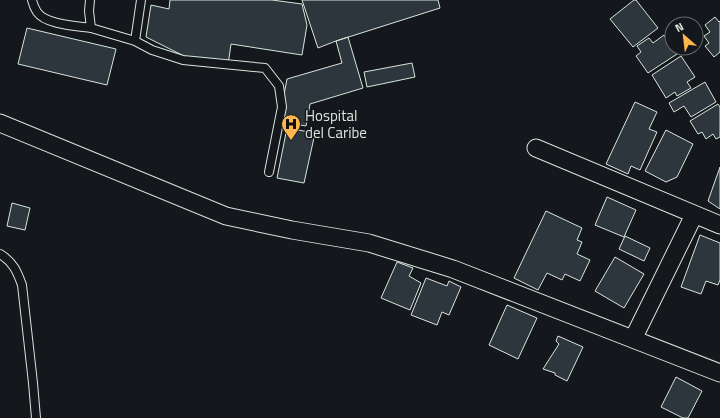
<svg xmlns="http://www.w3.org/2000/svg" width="720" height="418" font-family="'Titillium Web',sans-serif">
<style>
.building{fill:#2c363c;stroke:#d8e6dc}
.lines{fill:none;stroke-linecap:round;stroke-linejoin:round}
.lane-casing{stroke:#d8e6dc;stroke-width:10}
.street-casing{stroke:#d8e6dc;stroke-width:19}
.lane{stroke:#14181c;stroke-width:8}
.street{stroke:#14181c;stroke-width:17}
.labels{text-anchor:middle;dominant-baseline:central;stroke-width:3;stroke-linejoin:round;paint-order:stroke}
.poi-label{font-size:15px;fill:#d8e6dc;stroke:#14181c;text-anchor:start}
</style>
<rect width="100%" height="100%" fill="#14181c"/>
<path class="building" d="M170,0H272L302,4L307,25L302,55L231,44L228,65L188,58L146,37L151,5L169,9Z
M302,0H438L440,8L336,41L318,48Z
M634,0H636L658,28L633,47L610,19Z
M715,17L719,22L720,21V52L714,57L705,46L709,43L704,36L710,32L705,25Z
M27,28L116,49L107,85L18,64Z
M664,35L677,54L648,73L636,56L641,52L637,46L649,38L653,43Z
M348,37L363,88L310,104L306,126L279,121L287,79L342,63L336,41Z
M681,56L695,77L687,82L691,88L677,96L675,92L666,98L652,75Z
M412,63L415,77L367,87L364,72Z
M705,82L716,102L691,117L684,106L674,112L669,103Z
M635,102L657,112L649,129L657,132L640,170L631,166L628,174L606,164Z
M718,104L720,107V137L716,139L713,134L706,139L702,132L698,134L690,121Z
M287,128L315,133L304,183L277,178Z
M666,130L693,144L677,177L666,182L645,171Z
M720,167V209L708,201Z
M607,197L636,210L624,237L595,225Z
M12,203L30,208L25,230L7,226Z
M546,211L582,228L577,240L582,242L577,254L590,260L580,281L565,274L562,280L547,273L538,290L514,278Z
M700,235L720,243V280L718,285L706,281L701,294L681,287Z
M625,236L650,248L644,261L619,249Z
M615,257L644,274L624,308L595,291Z
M397,262L413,268L409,276L421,283L410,310L381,298Z
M426,278L447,286L449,281L461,287L449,315L442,312L437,325L411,315Z
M507,305L537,318L518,359L489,345Z
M558,336L583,347L567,381L555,375V373L543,369L559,344L556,341Z
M676,377L702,391L688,418H683L661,407Z"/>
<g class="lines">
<g class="lane-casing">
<path id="lane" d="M32,0C33,4 35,9 37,12C46,25 77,26 91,28
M90,0L89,11L91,28L135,41
M141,0L135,41L152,50L183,60L265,68L279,86L282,107L269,172
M0,254C13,262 17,271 22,285L33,383L36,418"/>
</g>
<g class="street-casing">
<path id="street" d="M0,123L226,216L292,230L369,243L453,269L720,373
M536,148L720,225
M633,339L694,215"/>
</g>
<use href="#lane" class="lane"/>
<use href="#street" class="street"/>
</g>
<defs>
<g id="hospital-pin" transform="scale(1)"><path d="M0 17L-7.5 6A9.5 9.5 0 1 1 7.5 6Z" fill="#ffb74d" stroke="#14181c"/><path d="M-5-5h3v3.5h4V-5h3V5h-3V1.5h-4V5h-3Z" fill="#111"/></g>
</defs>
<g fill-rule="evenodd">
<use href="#hospital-pin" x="291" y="124"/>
</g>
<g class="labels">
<g class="poi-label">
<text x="305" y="115">Hospital<tspan x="305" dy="17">del Caribe</tspan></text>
</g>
</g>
<g transform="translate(684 36) rotate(332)"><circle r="19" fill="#14181c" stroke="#626a69"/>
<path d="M0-3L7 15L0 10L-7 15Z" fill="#ffb74d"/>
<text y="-6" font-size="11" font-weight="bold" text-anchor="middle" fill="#d8e6dc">N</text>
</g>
</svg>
